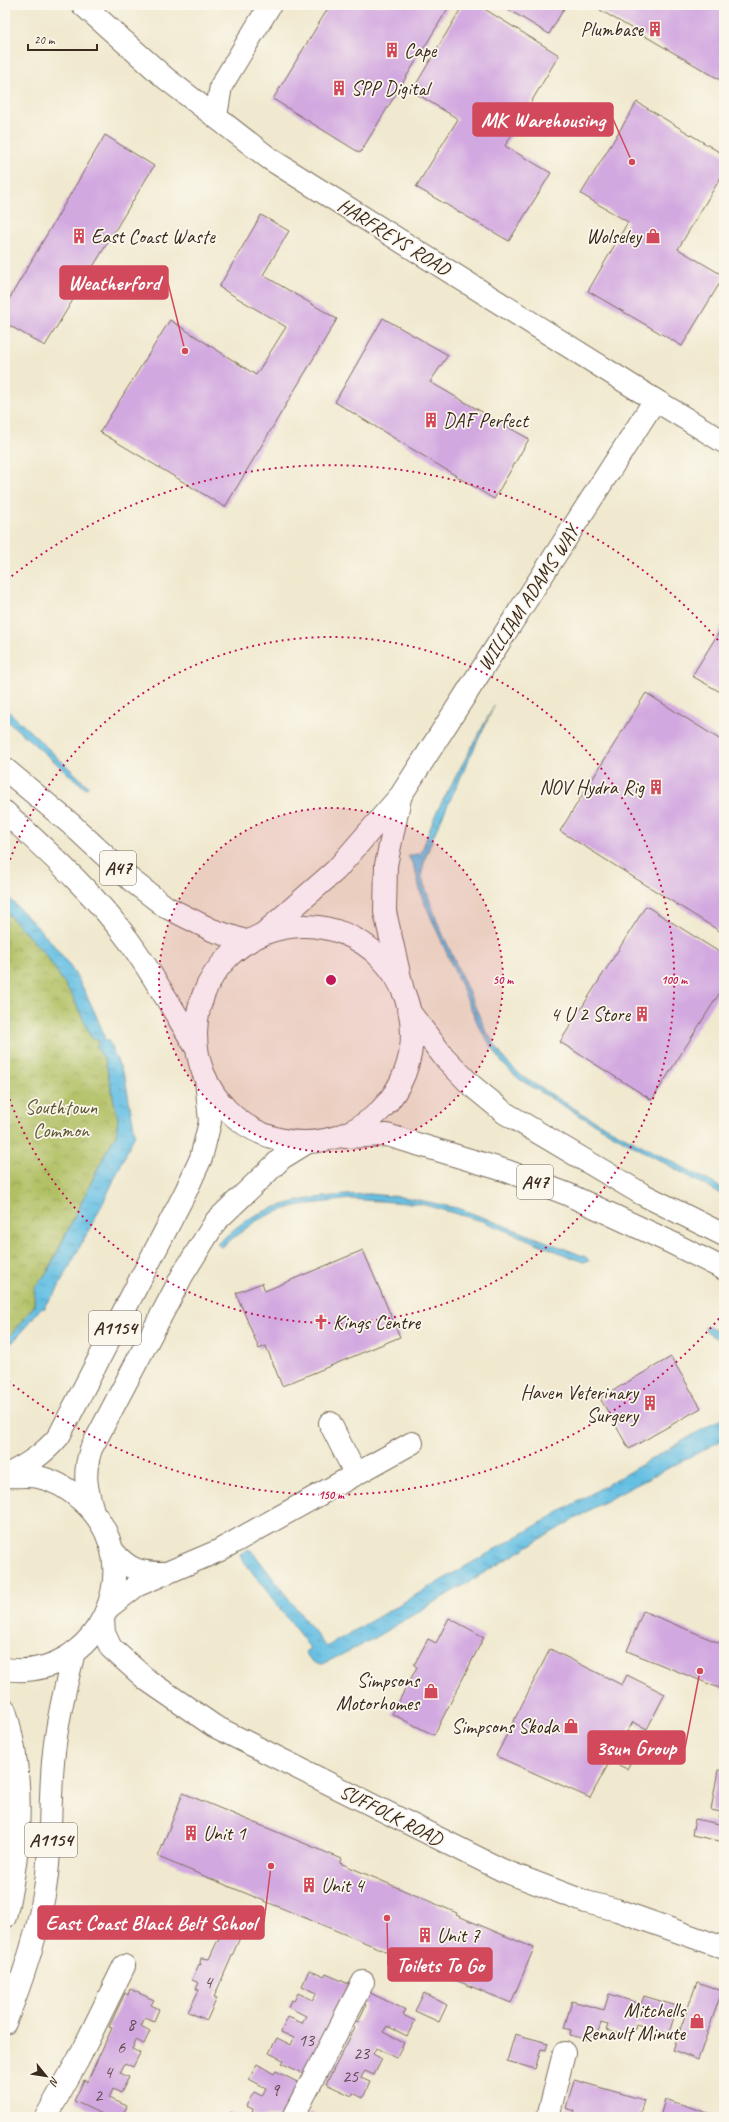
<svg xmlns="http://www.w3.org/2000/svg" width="729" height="2122" font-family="Caveat,sans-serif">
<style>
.park{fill:url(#park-crowns);stroke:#767540}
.water{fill:url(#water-ripples);stroke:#507480}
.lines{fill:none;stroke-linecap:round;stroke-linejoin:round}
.stream{stroke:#65bfe3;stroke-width:7}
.building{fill:#d2a8e0}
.minor-casing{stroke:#7a6d5c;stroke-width:24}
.major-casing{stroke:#7a6d5c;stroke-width:24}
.highway-casing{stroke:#7a6d5c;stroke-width:24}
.minor{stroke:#fff;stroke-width:22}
.major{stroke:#fff;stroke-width:22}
.highway{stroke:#fff;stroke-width:22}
.ring{fill:none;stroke:#c2185b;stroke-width:2;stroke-dasharray:2 4}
.labels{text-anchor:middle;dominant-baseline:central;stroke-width:3.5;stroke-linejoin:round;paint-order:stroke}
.number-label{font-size:18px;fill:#614a4e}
.shield{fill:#fbf7ec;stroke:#75685c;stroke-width:1}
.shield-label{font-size:19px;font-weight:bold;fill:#3b2a1e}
.poi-label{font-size:20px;fill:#3b2a1e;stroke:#fbf7ec;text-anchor:end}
.street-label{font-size:20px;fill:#3b2a1e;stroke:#fbf7ec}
.park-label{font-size:20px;fill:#5e5733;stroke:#fbf7ec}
.centre{fill:#c2185b;stroke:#fbf7ec;stroke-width:2}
.ring-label{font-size:12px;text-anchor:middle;font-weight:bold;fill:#c2185b;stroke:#fbf7ec;stroke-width:3.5;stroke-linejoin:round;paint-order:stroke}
.leader{fill:none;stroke:#d1495b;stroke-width:1.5}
.callout-dot{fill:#d1495b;stroke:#fbf7ec;stroke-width:1.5}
.callout{fill:#d1495b;stroke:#d1495b;stroke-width:1.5}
.callout-label{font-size:21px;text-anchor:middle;font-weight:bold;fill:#fff}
</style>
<defs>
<pattern id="park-crowns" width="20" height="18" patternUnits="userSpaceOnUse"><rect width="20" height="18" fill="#b1c063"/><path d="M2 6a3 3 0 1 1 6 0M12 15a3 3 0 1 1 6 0" fill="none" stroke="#919c51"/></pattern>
<pattern id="water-ripples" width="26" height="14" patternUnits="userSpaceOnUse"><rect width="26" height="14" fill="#65bfe3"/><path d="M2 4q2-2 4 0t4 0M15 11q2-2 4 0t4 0" fill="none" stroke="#549bb7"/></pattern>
</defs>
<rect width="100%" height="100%" fill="#fbf7ec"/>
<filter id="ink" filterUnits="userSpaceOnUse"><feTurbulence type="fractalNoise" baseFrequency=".025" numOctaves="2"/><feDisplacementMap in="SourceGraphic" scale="8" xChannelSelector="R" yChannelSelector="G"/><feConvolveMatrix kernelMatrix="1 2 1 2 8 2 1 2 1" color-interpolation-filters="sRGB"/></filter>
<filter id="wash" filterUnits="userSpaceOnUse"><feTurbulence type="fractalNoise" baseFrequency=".012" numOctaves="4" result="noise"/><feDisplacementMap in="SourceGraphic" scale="16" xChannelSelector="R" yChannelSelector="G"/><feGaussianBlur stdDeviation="0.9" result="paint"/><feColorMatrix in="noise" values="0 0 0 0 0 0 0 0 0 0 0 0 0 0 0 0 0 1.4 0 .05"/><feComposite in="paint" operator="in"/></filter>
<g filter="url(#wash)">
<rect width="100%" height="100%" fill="#f0e9cf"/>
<path class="park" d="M5,911L46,955L73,997L92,1039H98L99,1042L96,1047L105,1060L118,1119L116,1135L106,1152L47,1272L35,1287L34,1306L9,1337L5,1349Z"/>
<path class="water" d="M494,706L435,832L425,859L421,876L437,921L485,1029L504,1059L520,1075L588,1117L724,1189V1196L582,1117L519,1079L503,1064L480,1029L422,897C417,881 417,869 408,856L421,853L436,813Z
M5,708L88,786L86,789L5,719Z
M5,894C28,918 53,941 71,968C85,989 95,1012 104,1035V1039L108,1040L125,1078L135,1134L105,1199L56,1292L45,1305V1308L40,1309L13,1342L7,1344L9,1337L34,1306L35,1287L48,1271L106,1152L116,1135L118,1119L105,1060L96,1047L99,1042L98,1040L92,1039L73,997L46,955L5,911Z
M370,1194L410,1198L461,1209L586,1257L589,1261L583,1262L482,1221L421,1204L350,1199L295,1206L273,1213L256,1221L221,1247L217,1244C231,1232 246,1218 263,1212C297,1198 333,1195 370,1194Z
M706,1326L724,1334V1343L706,1332L705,1328Z
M724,1417V1439L598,1505L369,1641L323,1664C313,1664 310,1660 305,1652L310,1648L240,1556V1554L248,1549L252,1551L326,1647Z"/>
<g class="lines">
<path class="stream" d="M5,1346L7,1344"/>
</g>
<g id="blocks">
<path class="building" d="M330,5H450L360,153L273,99Z
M463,5H478L559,55L505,146L551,173L509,241L416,187L458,119L412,91Z
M501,5H566L549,34Z
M603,5H724V82L600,10Z
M637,102L724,155V172L678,249L724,276L682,346L588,291L628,222L581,194Z
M105,135L154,166L45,346L5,323V306Z
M261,215L289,231L263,275L337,319L225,507L100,432L170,320L256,375L286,327L219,287Z
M383,318L448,355L430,382L529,439L494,499L335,402Z
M724,624V694L692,676Z
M646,693L724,742V927L721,932L560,831Z
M646,906L724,955V986L652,1100L560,1042Z
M363,1250L400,1337L282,1386L266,1346L259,1349L236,1293L262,1283L265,1291Z
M671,1357L701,1408L629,1449L600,1398Z
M643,1611L724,1645V1690L627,1651Z
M449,1618L484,1637L434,1735L392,1714L417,1667L414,1665L428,1639L436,1643Z
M550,1649L622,1685L627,1675L665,1694L647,1729L633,1722L625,1735L640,1744L627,1769L610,1761L590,1798L496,1756Z
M718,1770L724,1771V1818L719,1817L721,1812L711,1810Z
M183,1793L342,1859L340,1863L457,1913L456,1915L534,1948L511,2003L158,1857Z
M695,1819L724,1825V1842L692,1835Z
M232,1910L249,1917L214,1997L217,1998L207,2020L188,2012L199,1990L196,1989L199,1983L192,1980L199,1964L201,1965L200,1962L201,1958L209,1959Z
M309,1970L324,1977L326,1974L349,1984L305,2074L281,2063L283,2060L269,2053L277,2038L291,2045L294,2038L281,2032L288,2017L302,2023L304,2019L306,2016L288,2007L291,2000L294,2001L298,1993L313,2000L317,1993L302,1986Z
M697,1982L722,1991L698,2060L673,2050Z
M130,1989L154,2000L151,2005L159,2009L154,2021L145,2017L141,2026L150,2031L144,2044L136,2040L132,2049L140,2053L133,2067L125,2063L120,2073L129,2077L121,2093L113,2089L109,2098L127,2106L124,2113L133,2117H108L74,2101L84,2080L87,2082L99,2056L112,2028L109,2027L125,1993L128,1995Z
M366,1991L406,2010L403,2015L415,2021L407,2036L387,2026L383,2032L404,2043L396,2058L376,2048L373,2054L382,2059L374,2075L365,2071L363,2074L361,2078L370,2082L363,2098L353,2093L352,2096L326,2084L355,2028L352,2025L354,2020L358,2022L366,2005L362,2003Z
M424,1993L447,2005L439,2022L415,2011Z
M609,1994L641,2004L644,1996L677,2006L669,2034L663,2032L661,2037L641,2031L643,2026L636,2024L634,2032L627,2030L626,2035L606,2030L608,2025L601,2023L596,2038L589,2036L588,2040L570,2035L571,2030L564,2028L572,2001L604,2010Z
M515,2034L548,2043L546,2050L541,2049L535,2069L507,2061Z
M257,2064L274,2074L276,2071L299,2083L292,2094L294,2096L285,2107L289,2109L282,2117H259L252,2113L253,2109L246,2106L254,2092L262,2096L266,2088L249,2079Z
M574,2080L644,2100L639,2117L573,2116L575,2111L566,2108Z
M665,2099L714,2115L713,2117H660Z
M230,2112L240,2117H227Z
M311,2112L319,2117H308Z"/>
</g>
</g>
<g filter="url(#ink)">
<use href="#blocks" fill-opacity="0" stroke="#7a6d5c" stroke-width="1"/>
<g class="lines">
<g class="minor-casing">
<path id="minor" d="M83,5L164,77L270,159L632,386L724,442
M216,116L221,86L270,5
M400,798L386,865L385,912L403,991
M263,934L336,870L401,795L655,400
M330,1423L355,1473
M113,1551C129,1571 141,1573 167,1573
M109,1607L136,1586L218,1551L412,1443
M103,1619L104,1633L111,1648L147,1680L214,1726L502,1870L586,1902L617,1910L724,1948
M46,2117L78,2060L124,1966
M293,2117L363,1982
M548,2117L564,2053"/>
</g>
<g class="major-casing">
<path id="major" d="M5,1476C27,1465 43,1455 59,1436L186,1191L201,1158L210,1122L206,1079
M93,1511C86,1487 83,1473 91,1449L183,1274L216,1221L282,1158L308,1142
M5,1669C98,1683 153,1563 82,1501C70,1490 54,1480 38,1477C28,1475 17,1477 7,1476
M5,1710C25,1777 21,1850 5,1917
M5,2023C22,1981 36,1940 44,1895C52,1851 49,1807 53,1762C56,1725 65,1689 74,1652"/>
</g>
<g class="highway-casing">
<path id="highway" d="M5,769L72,825L131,880L166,907L212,930L248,942
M5,812C49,853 94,893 129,941C154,976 175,1013 197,1049
M196 1034a108 108 0 1 1 216 0a108 108 0 1 1-216 0Z
M411,1014L444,1057L471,1085L505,1113L642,1194L724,1235
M344,1137L387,1135L507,1171L567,1194L668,1241L724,1269"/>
</g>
<use href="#minor" class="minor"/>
<use href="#major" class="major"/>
<use href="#highway" class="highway"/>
</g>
</g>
<circle cx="331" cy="980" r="172" fill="#c2185b" fill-opacity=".12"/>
<g class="ring">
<circle cx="331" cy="980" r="172"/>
<path d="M6 871A343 343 0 1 1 6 1089"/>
<path d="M723 1314A515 515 0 0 1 7 1380M7 580A515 515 0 0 1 723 646"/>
</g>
<defs>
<g id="building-bare" transform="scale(1.2)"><path d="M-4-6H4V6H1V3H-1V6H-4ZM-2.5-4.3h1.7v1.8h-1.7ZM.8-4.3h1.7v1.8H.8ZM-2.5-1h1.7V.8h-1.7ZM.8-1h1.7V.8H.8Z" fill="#d1495b" stroke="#fbf7ec" stroke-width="2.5" paint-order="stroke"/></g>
<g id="shop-bare" transform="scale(1.2)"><path d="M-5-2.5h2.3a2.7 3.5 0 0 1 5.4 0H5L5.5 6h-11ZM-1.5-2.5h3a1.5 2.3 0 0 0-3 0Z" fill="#d1495b" stroke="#fbf7ec" stroke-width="2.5" paint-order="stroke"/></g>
<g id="church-bare" transform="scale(1.2)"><path d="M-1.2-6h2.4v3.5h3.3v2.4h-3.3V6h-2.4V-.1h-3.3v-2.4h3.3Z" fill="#d1495b" stroke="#fbf7ec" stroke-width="2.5" paint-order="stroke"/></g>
</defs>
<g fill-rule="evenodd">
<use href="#building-bare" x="655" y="29"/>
<use href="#building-bare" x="392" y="50"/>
<use href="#building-bare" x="339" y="88"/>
<use href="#building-bare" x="79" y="236"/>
<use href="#shop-bare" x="653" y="236"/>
<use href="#building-bare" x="431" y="420"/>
<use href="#building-bare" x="656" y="787"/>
<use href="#building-bare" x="642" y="1014"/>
<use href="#church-bare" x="321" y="1322"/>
<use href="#building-bare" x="650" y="1403"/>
<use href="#shop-bare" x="431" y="1691"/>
<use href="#shop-bare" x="571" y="1726"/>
<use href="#building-bare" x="191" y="1833"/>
<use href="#building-bare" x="309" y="1885"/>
<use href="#building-bare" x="425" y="1935"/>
<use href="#shop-bare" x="697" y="2021"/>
</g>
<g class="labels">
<g class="number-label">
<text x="208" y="1982">4</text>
<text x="131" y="2024">8</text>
<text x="306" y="2040">13</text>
<text x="121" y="2047">6</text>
<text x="361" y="2053">23</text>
<text x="108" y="2072">4</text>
<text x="350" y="2076">25</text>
<text x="275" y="2090">9</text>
<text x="98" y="2095">2</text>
</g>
<g class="shield">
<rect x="100" y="851" width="36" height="34" rx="3"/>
<rect x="517" y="1165" width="36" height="34" rx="3"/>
<rect x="89" y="1311" width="52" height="34" rx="3"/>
<rect x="25" y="1823" width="52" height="34" rx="3"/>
</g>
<g class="shield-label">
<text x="118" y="868">A47</text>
<text x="535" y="1182">A47</text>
<text x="115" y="1328">A1154</text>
<text x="51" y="1840">A1154</text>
</g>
<g class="poi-label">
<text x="643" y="29">Plumbase</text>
<text x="404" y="50" text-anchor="start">Cape</text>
<text x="351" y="88" text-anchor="start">SPP Digital</text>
<text x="91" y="236" text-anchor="start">East Coast Waste</text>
<text x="641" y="236">Wolseley</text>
<text x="443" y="420" text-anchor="start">DAF Perfect</text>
<text x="644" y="787">NOV Hydra Rig</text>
<text x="630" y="1014">4 U 2 Store</text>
<text x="333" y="1322" text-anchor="start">Kings Centre</text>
<text x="638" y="1392">Haven Veterinary<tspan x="638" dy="23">Surgery</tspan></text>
<text x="419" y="1680">Simpsons<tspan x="419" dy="23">Motorhomes</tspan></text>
<text x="559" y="1726">Simpsons Skoda</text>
<text x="203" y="1833" text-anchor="start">Unit 1</text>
<text x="321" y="1885" text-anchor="start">Unit 4</text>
<text x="437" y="1935" text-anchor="start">Unit 7</text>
<text x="685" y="2010">Mitchells<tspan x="685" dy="23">Renault Minute</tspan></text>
</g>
<g class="street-label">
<text transform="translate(394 237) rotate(32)">HARFREYS ROAD</text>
<text transform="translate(528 598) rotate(-57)">WILLIAM ADAMS WAY</text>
<text transform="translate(391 1815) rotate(27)">SUFFOLK ROAD</text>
</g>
<g class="park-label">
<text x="61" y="1107">Southtown<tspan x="61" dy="23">Common</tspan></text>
</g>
</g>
<circle cx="331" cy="980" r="6" class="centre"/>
<g class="ring-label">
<text x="503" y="984">50 m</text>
<text x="674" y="984">100 m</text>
<text x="331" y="1499">150 m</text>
</g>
<path class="leader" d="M632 162L613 119M185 351L168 283M700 1671L685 1748M271 1866L264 1922M387 1918L388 1965"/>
<g class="callout-dot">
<circle cx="632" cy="162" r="4"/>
<circle cx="185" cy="351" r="4"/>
<circle cx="700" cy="1671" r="4"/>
<circle cx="271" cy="1866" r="4"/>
<circle cx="387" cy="1918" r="4"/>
</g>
<g class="callout">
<rect x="473" y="103" width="140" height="33" rx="4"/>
<rect x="60" y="266" width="108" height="33" rx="4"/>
<rect x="588" y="1731" width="97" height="33" rx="4"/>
<rect x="38" y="1906" width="226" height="33" rx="4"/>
<rect x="388" y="1948" width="104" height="33" rx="4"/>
</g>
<g class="callout-label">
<text x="543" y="127">MK Warehousing</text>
<text x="114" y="290">Weatherford</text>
<text x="636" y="1755">3sun Group</text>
<text x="151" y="1930">East Coast Black Belt School</text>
<text x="440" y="1972">Toilets To Go</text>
</g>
<rect width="729" height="2122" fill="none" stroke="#fbf7ec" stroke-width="20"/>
<g transform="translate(46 2076) rotate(120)" stroke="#fbf7ec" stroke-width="3" paint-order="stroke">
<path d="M0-3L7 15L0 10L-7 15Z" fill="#3b2a1e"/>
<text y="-6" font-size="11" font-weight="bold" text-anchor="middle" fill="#3b2a1e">N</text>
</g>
<path d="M28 44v6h69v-6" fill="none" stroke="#3b2a1e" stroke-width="2"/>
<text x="34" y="44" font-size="12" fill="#3b2a1e" stroke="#fbf7ec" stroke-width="3" paint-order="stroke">20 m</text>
</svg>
